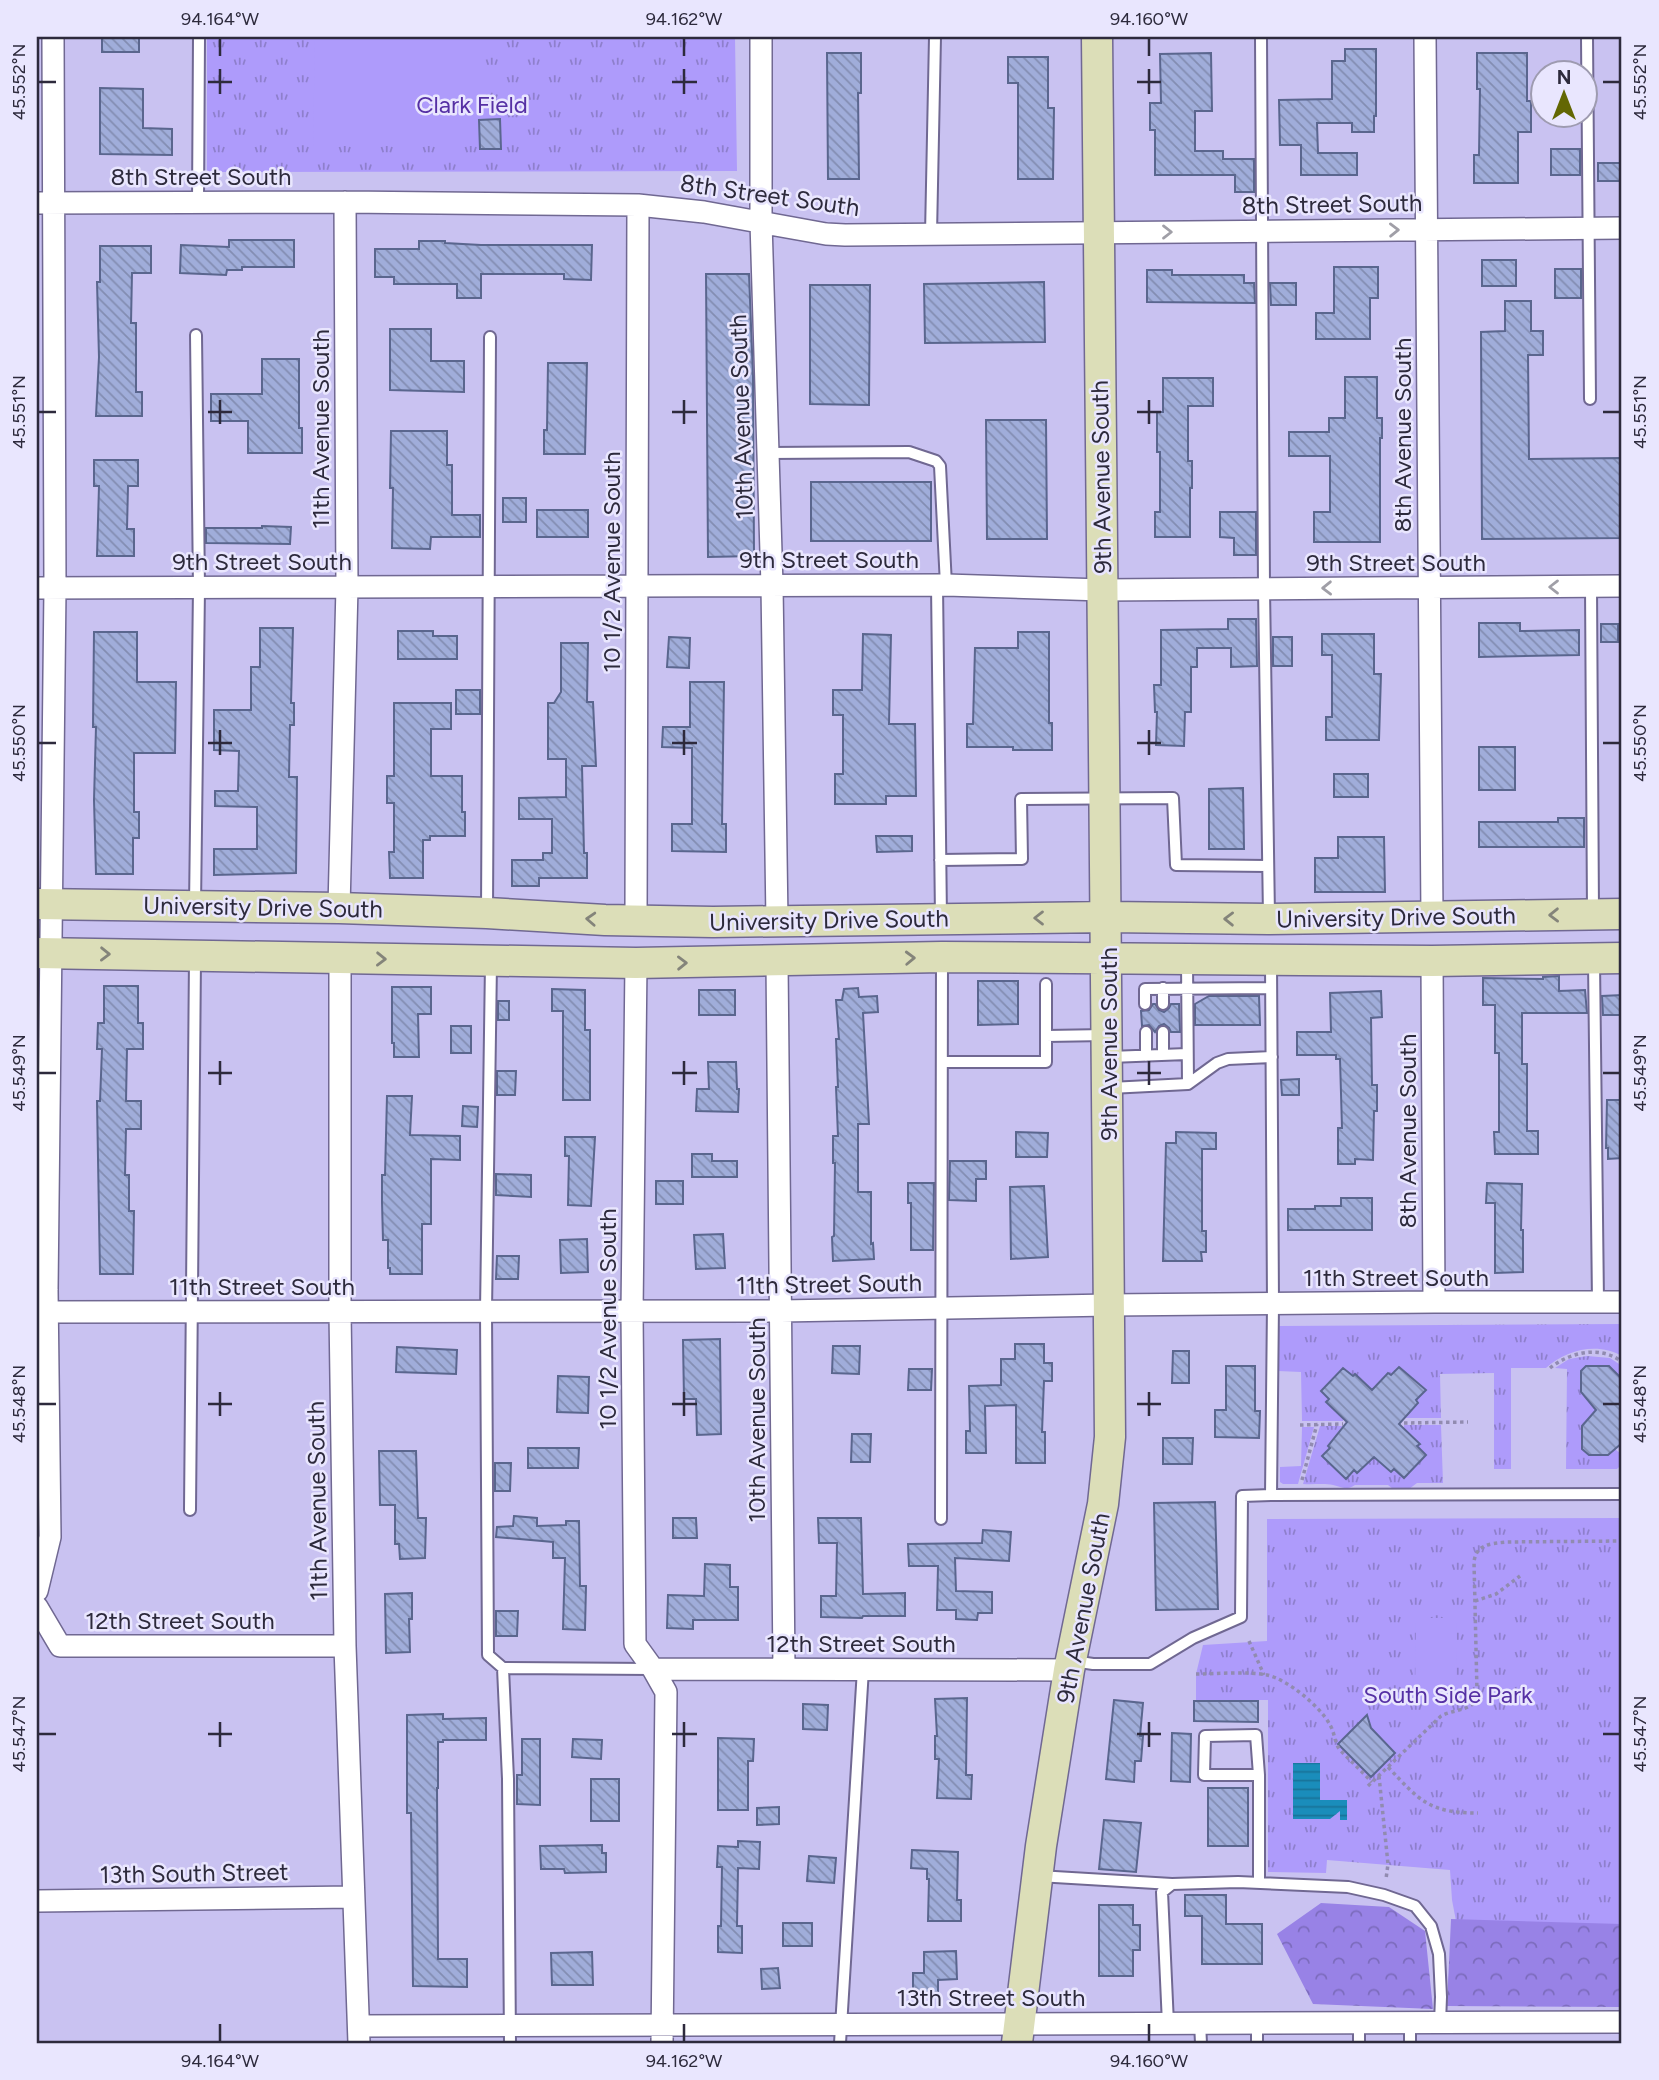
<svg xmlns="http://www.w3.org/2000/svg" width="1659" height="2080" font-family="Figtree,sans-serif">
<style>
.grass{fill:url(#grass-tufts)}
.forest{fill:url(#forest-crowns)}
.garden{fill:#ae9bfb}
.water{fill:url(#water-rules)}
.building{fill:url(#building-back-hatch);stroke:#5a668e;stroke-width:2}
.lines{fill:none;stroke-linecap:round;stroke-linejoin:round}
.lane-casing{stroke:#706892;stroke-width:14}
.street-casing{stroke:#706892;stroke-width:24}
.secondary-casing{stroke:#706892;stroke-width:33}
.path{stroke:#918bb0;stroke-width:3.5;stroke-dasharray:3.5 3.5;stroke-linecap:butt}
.lane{stroke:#fff;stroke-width:10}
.street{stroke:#fff;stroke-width:21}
.secondary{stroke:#dcdeb8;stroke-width:30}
.oneway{stroke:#a09fa7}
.oneway2{stroke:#84847a}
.ticks{fill:none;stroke:#2d2a3c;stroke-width:2.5}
.labels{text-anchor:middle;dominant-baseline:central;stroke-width:5;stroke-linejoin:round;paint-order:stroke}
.park-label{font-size:24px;fill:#5530a4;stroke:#e9e6fe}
.street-label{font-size:24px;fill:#2d2a3c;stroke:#e9e6fe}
.neatline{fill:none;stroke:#2d2a3c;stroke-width:2.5}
.ticks-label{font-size:18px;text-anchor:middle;fill:#2d2a3c}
</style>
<defs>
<pattern id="grass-tufts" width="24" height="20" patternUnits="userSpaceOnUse" patternTransform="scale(1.75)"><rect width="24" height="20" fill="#ae9bfb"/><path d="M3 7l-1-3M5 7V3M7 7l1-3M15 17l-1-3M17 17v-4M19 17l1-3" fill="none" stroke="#8e7fcc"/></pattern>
<pattern id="forest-crowns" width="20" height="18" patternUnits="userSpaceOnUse" patternTransform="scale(1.75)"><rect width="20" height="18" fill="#9882e6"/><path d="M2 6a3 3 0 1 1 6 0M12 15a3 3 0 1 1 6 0" fill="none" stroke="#7c6bbc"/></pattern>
<pattern id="water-rules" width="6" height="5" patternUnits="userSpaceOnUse" patternTransform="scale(1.75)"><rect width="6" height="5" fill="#1a8dbb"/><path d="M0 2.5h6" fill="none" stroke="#187399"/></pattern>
<pattern id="building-back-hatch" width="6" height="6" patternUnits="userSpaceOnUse" patternTransform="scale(1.75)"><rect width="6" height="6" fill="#a0adda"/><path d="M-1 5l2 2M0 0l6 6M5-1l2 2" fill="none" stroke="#838db2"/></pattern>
</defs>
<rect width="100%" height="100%" fill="#c9c2f1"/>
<path class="grass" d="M207,37H735L737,171L207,172Z
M1622,1324V1356C1597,1342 1566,1350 1546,1368H1511V1469H1494V1373L1440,1374L1441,1418H1404L1418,1403L1416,1400L1426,1390L1398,1368L1372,1390L1354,1374L1321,1391L1329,1399L1326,1402L1343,1418V1421H1302L1301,1372L1278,1371V1326Z
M1587,1356L1610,1358L1622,1366V1379L1609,1366H1586L1581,1371V1392L1596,1410L1582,1426V1449L1589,1455H1608L1615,1449L1621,1454V1465L1617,1469H1566L1567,1369L1555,1368L1569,1359Z
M1404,1425H1441L1443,1483H1417L1409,1489H1393L1388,1485H1355C1346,1491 1342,1487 1333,1485C1324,1483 1312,1485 1303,1484L1320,1426H1343L1328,1446L1346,1479L1354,1470L1357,1473L1374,1457L1394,1469L1405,1478L1426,1455L1417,1446L1419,1444L1404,1429Z
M1302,1427H1314L1298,1484H1283L1280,1482V1467L1301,1466Z
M1622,1518V1994L1448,1995V1981L1456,1921L1452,1900L1450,1870L1327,1860L1326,1873L1268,1872V1700H1196V1674L1203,1645L1267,1641V1519Z"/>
<path class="forest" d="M1321,1903L1389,1907L1425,1931L1433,2009L1313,2004L1277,1934Z
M1451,1919L1622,1924V2007L1447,2006Z"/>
<path class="garden" d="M315,37H482V116L479,120L480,146H313Z
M1416,1618H1457L1456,1697L1415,1696Z"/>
<path class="water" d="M1293,1763H1320V1800H1347V1820H1340V1811L1330,1819H1293Z"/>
<path class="building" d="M102,37H139V52H102Z
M1345,49H1376V116H1374V132H1352V123H1317L1318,153H1357V175H1301V145H1280L1279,100L1332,99V61H1345Z
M827,53H861V93H858L859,179H828Z
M1211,53L1212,111H1195V151H1223V159H1254V192H1235V175H1155V130H1150V103H1161L1160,54Z
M1477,53H1527V101H1531V132H1518V183H1474V155H1479L1480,89H1477Z
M1008,57H1048V108H1054L1053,179H1018V83H1008Z
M100,88L143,89V128L172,129V155L100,154Z
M500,119L501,149H480L479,120Z
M1551,149H1580V175H1551Z
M1598,163H1621V181H1598Z
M229,240H294V267H242V270H227L226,275L180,273L181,245L229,247Z
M419,241H445V243L481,245H592L591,280L564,279V274H481V298H457V284H394V277H375V249H419Z
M100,246H151V273H132L131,323H136V392H142V416H96L99,357L97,282H100Z
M1482,260H1516V286H1482Z
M1334,267H1378V298H1370V339H1316V313H1334Z
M1555,269H1581V298H1555Z
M1147,270H1172V275H1244V283H1254L1255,303L1147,302Z
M706,274H749L753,376L754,556L708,557Z
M1044,282L1045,342L925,343L924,284Z
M1270,283H1296V305H1271Z
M810,285H870L869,405L810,404Z
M1505,301H1531V331H1543V355H1528L1529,459L1622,458V538L1482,539L1481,332L1505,331Z
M390,329H431V361H464V392L390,390Z
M262,359H299V428H302V453H248V421H211V394H262Z
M548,363H587L585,454H544V430H547Z
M1345,377H1377V418H1382V438H1380V542H1314V512H1330V456H1289V432H1329V418H1345Z
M1163,378H1213V406H1188V461H1192V488H1190V537H1155V512H1160V452H1157V412H1163Z
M986,420H1046L1047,539H987Z
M391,431H447V465H452V515H480V537H431L430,549L392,548L393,488H390Z
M94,460H138V486H128L127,529H134V556H97L99,486H94Z
M811,482H931V541H811Z
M503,498H526V522H503Z
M537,510H588V537H537Z
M1220,512H1256V555H1234V538L1220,537Z
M262,526L291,527L290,544L206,543V528H262Z
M1228,619H1256L1257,666L1231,667V648H1197V667H1191V712H1185L1184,746L1156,745L1157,712H1155L1154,685H1161V630L1228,629Z
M1479,623H1520V631L1579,630V655L1479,657Z
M1601,624H1618V642H1601Z
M260,628H293L291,703H294V725H290L289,777H297L296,873L214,875V849H257V807L215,806V791H238L239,751L214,750V710H251V667H260Z
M398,631H433V636H457V659H398Z
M94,632H137V682H176L175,753H134V812H139V838H133V874H96L94,800L96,727H93Z
M1018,632H1049V723H1052V750H1013V747H967V724H973L975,648H1018Z
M863,634L891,635L889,724H915L916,796H886V804H835V774H843V715H833V690H862Z
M1322,634H1374V674H1381L1379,740H1326V717H1332V655H1322Z
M669,637L690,638L689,668L667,667Z
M1273,637H1292V666H1273Z
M561,643H588L587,702H593L596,766H582L584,853H587V878H539V886H512V860H543V853H552V819H519V798L566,797V759H548V703H554L561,692Z
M690,682H724L722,824H726V852L672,851V824H692V748L662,747L663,727H690Z
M456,690H480V714H456Z
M394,703H451V729H431V776H462V812H465V836H430V840H423V878H390L389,852H394V803H387V776H394Z
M1479,747H1515V790H1479Z
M1334,774H1368V797H1334Z
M1243,788L1244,849H1209V789Z
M1558,818H1584V847H1479V822H1558Z
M876,836H912V851L877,852Z
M1338,837H1384L1385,892H1315V858H1338Z
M1559,976V991L1585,990L1587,1013H1522V1064H1527V1131H1538V1154H1495L1494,1132H1499V1053H1495V1005H1483V978L1543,979V977Z
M978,981H1018V1024L978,1025Z
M104,986H138V1023H143V1049H127L126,1101H141V1129H126L125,1175H129V1211H134L133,1274H100L97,1101H100L102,1049H97L98,1023H104Z
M392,987H431V1014H418L419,1057H394V1043H392Z
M858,988L859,997L877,996L878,1012L863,1013L869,1124H858V1192H871V1244L873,1243L874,1259L833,1261L832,1237L834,1236L835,1163H833V1136H838L836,1087H838L836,1039H839L836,1000H842L844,989Z
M552,989L585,990V1030H590V1100H563V1011H552Z
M699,990H735V1015H699Z
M1381,991L1382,1017L1371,1018L1372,1085H1377V1111H1374L1373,1160L1355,1159V1164H1338V1128H1342L1340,1059H1336V1055H1297V1032H1331L1330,993Z
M1622,995V1015H1603L1602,996Z
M1209,996H1259L1260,1025H1195V1004Z
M498,1001H509V1020H498Z
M1153,1004H1155L1159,1010L1164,1012L1169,1008L1171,1004H1179L1180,1032H1171L1169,1028L1164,1024L1159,1026L1155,1032L1149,1025L1142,1026L1141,1011L1149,1010Z
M451,1026H471V1053H451Z
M708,1062H736L737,1089H739L738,1112L696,1111L697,1089H709Z
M497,1071H516L515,1095H497Z
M1299,1079V1095H1282L1281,1080Z
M387,1096H412L410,1135L460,1136V1160L431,1159V1224H422V1274H390V1268H388V1240H383L382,1202V1175H385Z
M1607,1100H1622V1158L1608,1159V1148H1606Z
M463,1106L478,1107L477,1127L462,1126Z
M1016,1132L1048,1133L1047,1157H1016Z
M1176,1132L1216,1133V1149H1202V1231H1206V1252H1201L1202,1261H1163L1166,1143H1176Z
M565,1137H595L591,1206L568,1205L569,1156H565Z
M692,1154H712V1161H737V1177H692Z
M950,1161H986V1179H976V1201L949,1200Z
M496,1174L531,1175V1197L496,1195Z
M656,1181H683V1204H656Z
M908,1183H934L933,1250H911V1203H908Z
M1487,1183L1522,1184L1521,1230H1523V1272L1495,1273V1203H1486Z
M1044,1186L1048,1257L1011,1259L1010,1187Z
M1341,1198H1372V1230H1288V1209H1315V1206H1341Z
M723,1234L725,1268L696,1269L694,1235Z
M587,1239L588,1272L561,1273L560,1240Z
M497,1256H519L518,1279H496Z
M720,1339L721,1434L697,1435L696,1399H684L683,1340Z
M1015,1344H1044V1363H1052V1381H1044L1042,1432H1045V1463H1016V1405L985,1406L986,1453H966V1431H970L969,1386L1001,1385V1359H1015Z
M833,1346H860L859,1374L832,1373Z
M397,1347L457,1350L456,1374L396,1372Z
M1173,1351H1189V1383H1172Z
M1226,1366H1255V1411H1260L1259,1438L1215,1437V1410H1226Z
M1586,1366H1609L1622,1379V1443L1608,1455H1589L1582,1449V1426L1596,1410L1581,1392V1371Z
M1399,1367L1426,1390L1416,1400L1418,1403L1399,1424L1420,1444L1417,1446L1426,1455L1404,1478L1394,1469L1391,1472L1374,1457L1357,1473L1354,1470L1346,1479L1322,1456L1330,1448L1328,1446L1347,1422L1326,1402L1329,1399L1321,1391L1343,1368L1353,1376L1355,1374L1372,1390L1388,1373L1391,1375Z
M909,1369H932L931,1390H908Z
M558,1376L589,1377L588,1413L557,1412Z
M852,1434H871L870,1462H851Z
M1163,1438H1193L1192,1464H1163Z
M528,1448H579L578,1468H528Z
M379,1451H416L418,1518H426L425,1558L400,1559L399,1544H395V1505H380Z
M495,1463H511L510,1491H495Z
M1215,1502L1218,1609L1156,1610L1154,1503Z
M514,1516L537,1518V1526L566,1525V1521H579L580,1586H586L585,1630L563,1629L565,1558H553V1542L496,1537L497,1527L513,1526Z
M673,1518H696L697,1538H673Z
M818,1518H861L863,1594L905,1593V1616H863L862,1618L821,1617V1596H836L837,1543H819Z
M983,1530L1011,1532L1009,1561L955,1558L956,1591L992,1592V1613H978L977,1620L956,1619V1610H937L938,1566H909L908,1544L982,1543Z
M705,1564L730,1565V1587H738V1620H693V1629L667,1628L668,1595L704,1596Z
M412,1593V1619H409L410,1652L386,1653L385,1594Z
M496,1611H518L517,1636H496Z
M967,1698L966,1775H972L971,1799L937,1798L939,1759H935V1736H937L935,1699Z
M1114,1700L1143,1703L1140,1736H1143L1141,1761H1135L1134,1782L1106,1779Z
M1194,1701H1258V1722L1194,1721Z
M803,1704L828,1705L827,1730L803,1729Z
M443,1714V1719L486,1718V1740H443V1742H438V1788H437L438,1959H467V1987L413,1986L411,1813H407V1715Z
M1367,1715L1371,1728L1395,1753L1371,1777L1338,1744Z
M1172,1733L1191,1734L1190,1782L1171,1781Z
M718,1738L754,1739L753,1761H748V1810H718Z
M522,1739H540V1805L517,1804V1775H522Z
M573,1739L602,1740L601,1759L572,1757Z
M591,1779H619V1821H591Z
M1208,1788H1248V1846H1208Z
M779,1807V1824L757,1825V1808Z
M1104,1820L1141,1823L1136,1872L1099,1869Z
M738,1841L760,1842L759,1869L738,1868L737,1926H742V1953L718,1952V1926H721L722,1867H717L718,1846L738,1847Z
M602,1845V1853H606V1872L565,1873L564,1869H541L540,1846Z
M912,1850L958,1852L957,1900H961V1921H928L929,1879H927V1869L911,1868Z
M809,1856L836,1858L834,1883L807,1881Z
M1185,1895H1226V1924H1262V1964H1202V1916H1185Z
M1099,1905H1133V1925H1140V1950H1133V1976H1099Z
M783,1923H812V1946H783Z
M956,1951L957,1979L938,1980V1992L913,1993V1973H924V1952Z
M592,1952L593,1985H552L551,1953Z
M778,1968L780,1988L762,1989L761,1969Z"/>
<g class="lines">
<g class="lane-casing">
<path id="lane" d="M1261,37L1264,589L1269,916
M1587,37L1590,399
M198,202L199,37
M931,234L935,37
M768,453L909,452L936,461L940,466L946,585
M937,585L941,918
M1591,586L1593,913
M940,860L1022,859L1021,799L1173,798L1176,865L1268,866
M195,906L199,588L196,335
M487,912L490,337
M1187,961L1188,1084
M1594,961L1598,1302
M1271,962L1273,1304L1271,1495L1622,1494
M491,963L486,1311L488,1655L503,1668L653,1669
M1163,988V1004
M1145,1004V989L1271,988
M1146,1032V1056
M1163,1032V1055
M1046,1036L1106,1035
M1110,1057L1187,1054
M942,1062H1046V984
M1110,1088L1188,1084L1217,1063L1228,1059L1272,1057
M190,1510L195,959
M941,1519L942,960
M1073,1661L1093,1664H1150L1193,1638L1241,1617L1242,1496L1271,1495
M503,1668L508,1779L510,2043
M1259,1775H1204L1205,1736L1256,1735L1259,1775V1883
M1038,1876L1172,1884
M1200,2023L1201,2043
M1359,2023V2043
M1168,2024L1162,1892L1172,1884L1238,1882L1348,1887L1384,1895L1415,1906L1431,1926L1439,1954L1441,1997L1440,2023
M1257,2024V2043
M840,2043L863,1669
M1410,2043V2023"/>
</g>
<g class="street-casing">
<path id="street" d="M761,37V222L772,586L777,921
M1425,37L1432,916
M37,203L345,202L638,205L704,212L826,234L845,235L1622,228
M37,588L946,585L1102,590L1622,586
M339,908L347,587L345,202
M636,920L638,205
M340,958V1312L345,1646L359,2043
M1432,961L1434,1302
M777,962L784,1669
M636,963L632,1312L635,1644L653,1669L666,1692L662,2043
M37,1312L781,1311L1109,1305L1434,1302H1622
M37,1591L50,1537L47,1290L55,588L53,37
M37,1607L60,1646H345
M653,1669L1069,1670
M37,1901L353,1897
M359,2026L1622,2022"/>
</g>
<g class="secondary-casing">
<path id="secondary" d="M37,904L339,908L487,913L605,920L713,922L1108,917L1269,919L1622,914
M37,953L636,963L942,957L1432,961L1622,958
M1017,2043L1041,1846L1069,1670L1103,1504L1110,1437C1108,970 1100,504 1097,37"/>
</g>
<path class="path" d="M1550,1368C1570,1352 1601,1345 1622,1362
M1404,1423L1468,1422
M1300,1425L1343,1424
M1302,1480L1317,1424
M1475,1601L1496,1594L1520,1576
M1249,1641L1264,1675
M1196,1674C1217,1674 1248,1671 1267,1675C1287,1679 1321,1707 1330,1725C1335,1733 1334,1742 1340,1750L1372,1782
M1388,1767C1420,1801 1429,1813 1478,1813
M1379,1776L1388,1864L1386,1879
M1368,1786L1441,1716C1452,1710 1465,1711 1474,1703L1477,1692L1474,1562C1476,1544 1490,1544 1506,1542L1622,1541"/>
<use href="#lane" class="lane"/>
<use href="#street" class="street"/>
<use href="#secondary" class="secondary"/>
</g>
<defs><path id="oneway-chevron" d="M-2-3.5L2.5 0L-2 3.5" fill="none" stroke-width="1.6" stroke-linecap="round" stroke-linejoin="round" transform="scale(1.75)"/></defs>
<g class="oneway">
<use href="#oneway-chevron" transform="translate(1394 230) rotate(-1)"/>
<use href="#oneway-chevron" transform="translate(1167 232)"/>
<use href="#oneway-chevron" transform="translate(1554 587) rotate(180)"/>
<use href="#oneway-chevron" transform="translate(1327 588) rotate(179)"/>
</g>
<g class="oneway2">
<use href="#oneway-chevron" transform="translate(1554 915) rotate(179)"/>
<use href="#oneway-chevron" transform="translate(1039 918) rotate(180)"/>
<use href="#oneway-chevron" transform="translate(591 919) rotate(-177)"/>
<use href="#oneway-chevron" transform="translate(1229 919) rotate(-179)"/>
<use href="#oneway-chevron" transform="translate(105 954) rotate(1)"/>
<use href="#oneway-chevron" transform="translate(910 958) rotate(-2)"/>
<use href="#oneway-chevron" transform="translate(381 959) rotate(1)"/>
<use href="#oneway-chevron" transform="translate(682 963) rotate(-1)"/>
</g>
<path class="ticks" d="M220,38V56M684,38V56M1149,38V56M220,69V94M684,69V94M1149,69V94M38,82H56M208,82H232M672,82H697M1137,82H1161M1603,82H1620M220,400V424M684,400V424M1149,400V424M38,412H56M208,412H232M672,412H697M1137,412H1161M1603,412H1620M220,730V755M684,730V755M1149,730V755M38,743H56M208,743H232M672,743H697M1137,743H1161M1603,743H1620M220,1061V1085M684,1061V1085M1149,1061V1085M38,1073H56M208,1073H232M672,1073H697M1137,1073H1161M1603,1073H1620M220,1392V1416M684,1392V1416M1149,1392V1416M38,1404H56M208,1404H232M672,1404H697M1137,1404H1161M1603,1404H1620M220,1722V1747M684,1722V1747M1149,1722V1747M38,1734H56M208,1734H232M672,1734H697M1137,1734H1161M1603,1734H1620M220,2024V2042M684,2024V2042M1149,2024V2042"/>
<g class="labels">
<g class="park-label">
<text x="472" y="104">Clark Field</text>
<text x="1448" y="1694">South Side Park</text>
</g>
<g class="street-label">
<text x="201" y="176">8th Street South</text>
<text transform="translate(770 195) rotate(8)">8th Street South</text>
<text transform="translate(1332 204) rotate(-1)">8th Street South</text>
<text transform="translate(741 417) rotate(-92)">10th Avenue South</text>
<text transform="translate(320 429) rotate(-90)">11th Avenue South</text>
<text transform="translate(1402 435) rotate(-90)">8th Avenue South</text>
<text transform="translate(1101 477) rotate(-91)">9th Avenue South</text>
<text x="829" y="559">9th Street South</text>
<text x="262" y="561">9th Street South</text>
<text transform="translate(611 562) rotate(-90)">10 1/2 Avenue South</text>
<text x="1396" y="562">9th Street South</text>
<text transform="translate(263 907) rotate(1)">University Drive South</text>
<text transform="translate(1396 917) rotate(-1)">University Drive South</text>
<text transform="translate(829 920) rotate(-1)">University Drive South</text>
<text transform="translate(1108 1044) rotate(-90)">9th Avenue South</text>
<text transform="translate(1407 1131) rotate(-90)">8th Avenue South</text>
<text x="1396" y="1277">11th Street South</text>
<text transform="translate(829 1284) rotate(-1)">11th Street South</text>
<text x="262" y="1286">11th Street South</text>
<text transform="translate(607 1319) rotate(-90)">10 1/2 Avenue South</text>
<text transform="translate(756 1420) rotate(-90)">10th Avenue South</text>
<text transform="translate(317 1501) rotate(-91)">11th Avenue South</text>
<text transform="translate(1083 1608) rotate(-79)">9th Avenue South</text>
<text x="180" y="1620">12th Street South</text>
<text x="861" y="1643">12th Street South</text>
<text transform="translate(194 1873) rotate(-1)">13th South Street</text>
<text x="991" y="1997">13th Street South</text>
</g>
</g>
<rect width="1659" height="2080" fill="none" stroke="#e9e6fe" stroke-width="77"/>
<g transform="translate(1564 94)"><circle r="33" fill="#e9e6fe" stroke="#9e9bb0" stroke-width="2"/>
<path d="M0-5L12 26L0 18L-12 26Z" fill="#636703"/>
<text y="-10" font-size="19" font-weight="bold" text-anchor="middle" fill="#2d2a3c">N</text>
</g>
<rect x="38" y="38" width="1582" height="2004" class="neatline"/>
<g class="ticks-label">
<text x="220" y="25">94.164°W</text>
<text x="684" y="25">94.162°W</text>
<text x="1149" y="25">94.160°W</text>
<text transform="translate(19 82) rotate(-90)" y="6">45.552°N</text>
<text transform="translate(1640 82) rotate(-90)" y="6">45.552°N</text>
<text transform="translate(19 412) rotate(-90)" y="6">45.551°N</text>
<text transform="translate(1640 412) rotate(-90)" y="6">45.551°N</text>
<text transform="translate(19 743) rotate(-90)" y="6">45.550°N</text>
<text transform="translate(1640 743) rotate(-90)" y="6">45.550°N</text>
<text transform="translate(19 1073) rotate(-90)" y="6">45.549°N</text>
<text transform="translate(1640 1073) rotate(-90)" y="6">45.549°N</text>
<text transform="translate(19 1404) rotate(-90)" y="6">45.548°N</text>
<text transform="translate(1640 1404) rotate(-90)" y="6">45.548°N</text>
<text transform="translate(19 1734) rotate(-90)" y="6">45.547°N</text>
<text transform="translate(1640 1734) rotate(-90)" y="6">45.547°N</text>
<text x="220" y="2067">94.164°W</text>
<text x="684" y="2067">94.162°W</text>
<text x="1149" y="2067">94.160°W</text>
</g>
</svg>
